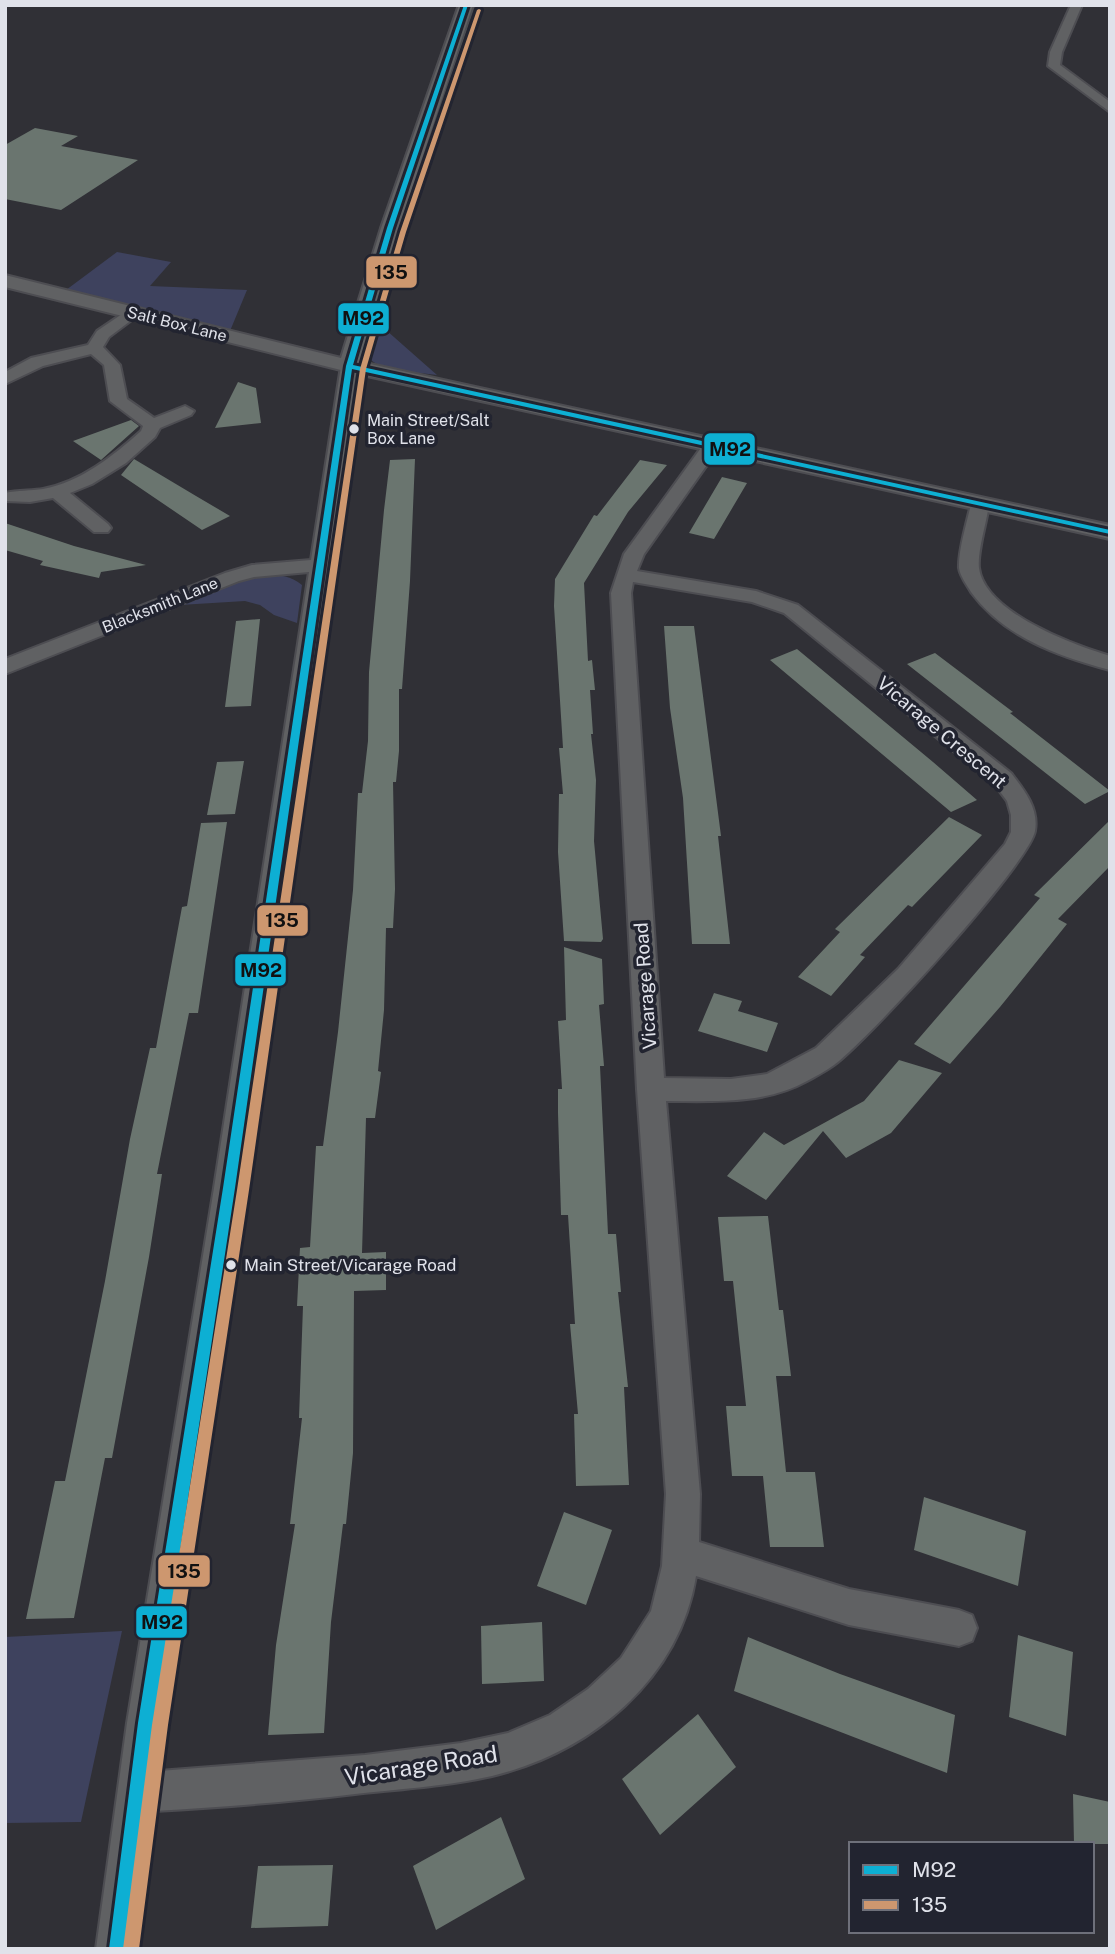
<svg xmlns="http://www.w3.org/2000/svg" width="1115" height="1954" font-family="'Public Sans',sans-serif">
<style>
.green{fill:#3e425e}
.building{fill:#6a756f}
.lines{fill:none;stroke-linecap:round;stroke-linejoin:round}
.minor-casing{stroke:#4d4d52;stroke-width:4}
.tertiary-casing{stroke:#4d4d52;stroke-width:4}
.minor{fill:#606163;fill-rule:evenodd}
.tertiary{fill:#606163;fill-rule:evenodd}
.bus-1-casing{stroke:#222430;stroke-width:6}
.bus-2-casing{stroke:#222430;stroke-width:6}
.bus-1{fill:#0dafd3;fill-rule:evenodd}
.bus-2{fill:#cd976f;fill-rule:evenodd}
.bus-dot{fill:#e0e2ea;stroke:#222430;stroke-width:2.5}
.labels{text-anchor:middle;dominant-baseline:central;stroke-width:7;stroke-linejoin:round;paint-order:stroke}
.far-street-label{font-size:16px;fill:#e0e2ea;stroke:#222430}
.far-bus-label{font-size:16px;fill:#e0e2ea;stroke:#222430;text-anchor:start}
.bus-label{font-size:17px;fill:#e0e2ea;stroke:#222430;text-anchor:start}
.street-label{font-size:19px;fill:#e0e2ea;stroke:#222430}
.near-street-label{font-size:23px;fill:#e0e2ea;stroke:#222430}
.line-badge{stroke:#222430;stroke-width:2.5}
.pale-badge-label{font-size:19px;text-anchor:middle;font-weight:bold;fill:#111}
</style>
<rect width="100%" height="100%" fill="#303036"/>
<path class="green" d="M117,252L171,262L150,286L247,290L230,331L66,290Z
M386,330L437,375C417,372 381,373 368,357C369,342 373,337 386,330Z
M268,575C282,575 291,576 302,585L297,623L274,615L260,605L245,601L180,605L239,581Z
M122,1631L81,1822L5,1823V1637Z"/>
<path class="building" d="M35,128L78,136L61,146L138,160L61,210L5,199V145Z
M238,382L256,388L261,423L215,428Z
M131,420L139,426L101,460L73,441Z
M134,459L196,496L230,516L202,530L121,475Z
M415,459L410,581L402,689H399V751L396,782H393L395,889L393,928H386L384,1010L378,1071L381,1072L375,1118H366L362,1253L386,1252V1290L354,1291L353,1453L346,1524H343L331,1622L324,1733L268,1735L276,1645L295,1524H290L302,1418H299L303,1306H297L300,1248L310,1247L316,1146H323L338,1032L353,890L358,793H362L368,741L369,672L384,510L390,460Z
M640,460L667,465L628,512L584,583L588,661L592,660L595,690H590L593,734H591L596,780L594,841L603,939L601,942L564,941L558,852L559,794H563L559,748H563L554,606L555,579L594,515L597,516Z
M722,477L747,483L714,539L689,533Z
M5,523L74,546L146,565L101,572L99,578L40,565L43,561L5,550Z
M260,619L251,706L225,707L236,621Z
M664,626H694L721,836H718L730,944H692L683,798L670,708Z
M797,649L933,762L977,800L951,812L770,660Z
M935,653L1013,712L1010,713L1110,791L1085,804L907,664Z
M244,761L235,814L207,815L217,762Z
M949,817L982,835L912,907L908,905L860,955L865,957L831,996L798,977L840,932L835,929Z
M1110,820V866L1058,919L1067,924L1000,1007L950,1064L914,1044L1040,898L1034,895Z
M227,822L198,1013H189L157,1174H162L149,1257L112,1458H105L74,1618L26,1619L55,1481H65L105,1281L130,1139L150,1048H156L182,907L187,906L201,823Z
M564,947L602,959L604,1004L599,1005L604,1066H600L608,1234H616L621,1292H618L628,1387H624L629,1485L576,1486L574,1414H578L570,1324H575L568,1215H561L558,1113V1089H562L558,1021L566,1020Z
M714,993L742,1001L738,1011L778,1023L767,1052L698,1031Z
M899,1060L942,1073L891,1133L846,1158L823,1131L766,1200L727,1176L764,1132L784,1145L864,1101Z
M768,1216L779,1310H783L791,1376H776L786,1472H815L824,1547H770L763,1476H732L726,1406H746L733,1281H724L718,1217Z
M924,1497L1026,1531L1018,1586L914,1550Z
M564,1512L612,1530L586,1605L537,1586Z
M542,1622L544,1681L482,1684L481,1626Z
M1018,1635L1073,1652L1066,1736L1009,1717Z
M748,1637L840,1674L955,1715L947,1773L734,1691Z
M698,1714L736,1767L660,1835L622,1779Z
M1073,1794L1110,1802V1844H1074Z
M501,1817L525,1879L436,1930L413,1866Z
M333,1865L328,1926L251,1928L258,1866Z"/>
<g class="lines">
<g class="minor-casing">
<path id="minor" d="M1071,5H1082L1062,52L1060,65L1110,102V112L1048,66L1050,52Z
M131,308L137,310L139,313L137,316L109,337L103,347L120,365L127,399L154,418L185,406L194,411L191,415L160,428L155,437L126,463L92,484L70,493L108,524L111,528L108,532H94L53,498L30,502L5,501V493C18,490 31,491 43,489C81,482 113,456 141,431L143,426L110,401L104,365L91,354L43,366L5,384V372L31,358L88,345L97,331Z
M349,361L357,366L244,1188L159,1771L365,1755L461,1743L508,1733L550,1715L588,1689L621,1658L651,1611L662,1566L666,1494L637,1089L611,593L624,554L706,441L712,440L721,445L644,554L637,571L756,591L798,605L1011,773C1024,790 1039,808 1035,831C1029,864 868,1040 834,1065C826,1071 816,1076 807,1081C763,1105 714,1101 666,1101L700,1494L699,1542L849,1589L959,1610L972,1615L977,1628L972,1641L959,1646L849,1625L696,1576C679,1680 591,1752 492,1776C448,1786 401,1789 355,1794C289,1802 222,1807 154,1811L138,1949H96L127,1723L214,1188L309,572L254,577L239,581L5,674V659L225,573L252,565L311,560L341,366ZM633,582L752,602L784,613L995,785L1007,801L1011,815V832L1005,844L898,969L816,1048L767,1074L731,1079L664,1078L631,593Z
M980,498L989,504C987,521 977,552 979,568C985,613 1074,645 1110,656V670C1058,656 1004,637 971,592C967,585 960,576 959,568C958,551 967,522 971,504Z"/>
</g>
<g class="tertiary-casing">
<path id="tertiary" d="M459,5H473L399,228L361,362L1110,525V539L349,372L5,287V275L341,358L381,228Z"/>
</g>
<use href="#minor" class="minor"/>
<use href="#tertiary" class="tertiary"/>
<g class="bus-1-casing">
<path id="bus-1" d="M464,5H468L393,228L353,365L1110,530V534L352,369L235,1188L154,1723L125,1949H109L138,1723L223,1188L346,366L387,228Z"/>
</g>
<g class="bus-2-casing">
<path id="bus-2" d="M479,9L481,10L406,232L366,369L249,1190L168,1725L139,1949H123L152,1725L237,1190L360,369L400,232L477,10Z"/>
</g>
<use href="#bus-1" class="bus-1"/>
<use href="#bus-2" class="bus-2"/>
</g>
<g class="bus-dot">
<circle cx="354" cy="429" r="6"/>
<circle cx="231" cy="1265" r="6"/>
</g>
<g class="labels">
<g class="far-street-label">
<text transform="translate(177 324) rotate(14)">Salt Box Lane</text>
<text transform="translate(160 605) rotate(-22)">Blacksmith Lane</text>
</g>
<g class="far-bus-label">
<text x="367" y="420">Main Street/Salt<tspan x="367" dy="18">Box Lane</tspan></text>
</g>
<g class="bus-label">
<text x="244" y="1265">Main Street/Vicarage Road</text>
</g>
<g class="street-label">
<text transform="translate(942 732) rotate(40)">Vicarage Crescent</text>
<text transform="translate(645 986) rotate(-94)">Vicarage Road</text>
</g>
<g class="near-street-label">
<text transform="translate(421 1765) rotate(-9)">Vicarage Road</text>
</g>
</g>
<g class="line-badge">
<rect x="365" y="255" width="53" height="34" rx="7" fill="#cd976f"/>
<rect x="337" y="302" width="53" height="33" rx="7" fill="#0dafd3"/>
<rect x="703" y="432" width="53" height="34" rx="7" fill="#0dafd3"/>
<rect x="256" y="904" width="53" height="33" rx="7" fill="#cd976f"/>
<rect x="234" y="953" width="53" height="34" rx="7" fill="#0dafd3"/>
<rect x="157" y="1554" width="54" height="34" rx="7" fill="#cd976f"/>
<rect x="135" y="1605" width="53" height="34" rx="7" fill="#0dafd3"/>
</g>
<g class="pale-badge-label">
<text x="391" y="279">135</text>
<text x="363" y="325">M92</text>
<text x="730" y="456">M92</text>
<text x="282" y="927">135</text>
<text x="261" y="977">M92</text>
<text x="184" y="1578">135</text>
<text x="162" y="1629">M92</text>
</g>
<rect width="1115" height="1954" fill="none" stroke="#e0e2ea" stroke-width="14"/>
<rect x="849" y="1842" width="245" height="91" fill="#222430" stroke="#6e707a" stroke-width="2"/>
<rect x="863" y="1865" width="35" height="10" fill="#0dafd3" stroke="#6e707a" stroke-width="2"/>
<text x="912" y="1877" font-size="21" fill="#e0e2ea">M92</text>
<rect x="863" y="1900" width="35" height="10" fill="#cd976f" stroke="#6e707a" stroke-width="2"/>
<text x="912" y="1912" font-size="21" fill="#e0e2ea">135</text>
</svg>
